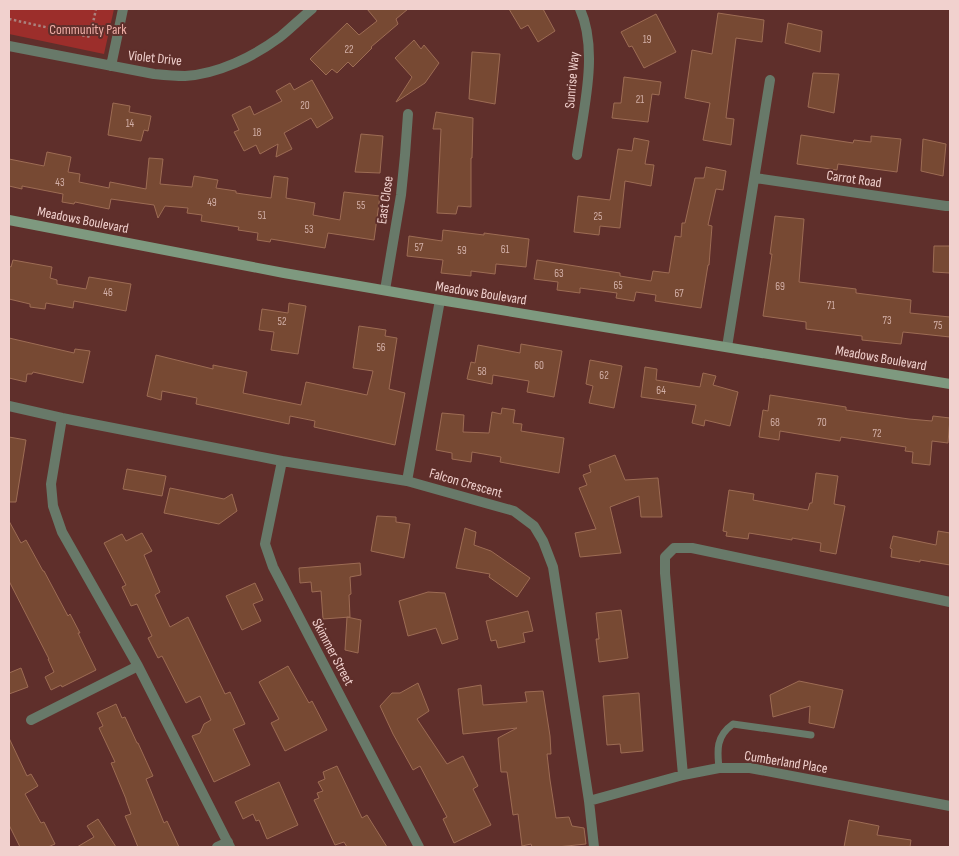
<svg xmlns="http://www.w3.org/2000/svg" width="959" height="856" font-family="'Sofia Sans Condensed',sans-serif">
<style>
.park{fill:#9c2e2b}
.building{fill:#774933;stroke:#9d6c54}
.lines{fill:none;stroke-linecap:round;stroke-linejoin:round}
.path{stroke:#aa827e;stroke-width:2.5;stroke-dasharray:2.5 2.5;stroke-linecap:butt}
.lane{stroke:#687969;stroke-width:7}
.street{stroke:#687969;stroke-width:10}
.secondary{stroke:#7e997f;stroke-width:10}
.labels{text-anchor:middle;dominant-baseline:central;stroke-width:4;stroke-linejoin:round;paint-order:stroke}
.number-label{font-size:11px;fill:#d2afa7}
.park-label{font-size:14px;fill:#edada6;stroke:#5f2f2b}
.street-label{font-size:14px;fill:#f1d1ce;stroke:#5f2f2b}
</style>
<rect width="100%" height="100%" fill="#5f2f2b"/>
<path class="park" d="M9,9H114L104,54L9,34Z"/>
<path class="building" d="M367,9H408L396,19L398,24L371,47L372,48L353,67L348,62L337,73L332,69L326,75L310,59L347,23L359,35L377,21Z
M509,9H543L555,31L538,42L528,25L521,29Z
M718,13L764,20L762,42L736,38L726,118L734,119L731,145L703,140L710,103L685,98L692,50L712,54Z
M656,14L676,52L644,68L632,46L629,47L621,32Z
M788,23L822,31L820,52L785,43Z
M414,40L421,49L424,45L439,63L425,83L396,102L412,77L395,58Z
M472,52L500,54L495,104L469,99Z
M813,73L839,74L834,113L808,107Z
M624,77L661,82L659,95L652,94L648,122L612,118L614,103H621Z
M312,80L333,118L317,128L311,118L284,133L292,149L276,157L278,144L260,154L256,145L244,151L234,132L239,130L232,115L250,106L254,115L282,101L276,91L290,83L294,90Z
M113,103L130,106L129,112L151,116L148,131L144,130L141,141L108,135Z
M436,112L473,118L472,158H471V207L458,206L456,214L437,213L441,129H433Z
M361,134L383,136L380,173L355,172Z
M801,135L853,143L854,140L871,142V136L901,139L897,172L838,164L837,170L797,164Z
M634,138L649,141L645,164L654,165L651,186L625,181L620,228L600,226L599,235L574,232L578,196L610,200L618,149L632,151Z
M923,139L946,144L943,176L921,171Z
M47,152L71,157L68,172L80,174L79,182L109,188L110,182L146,189L149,158L163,159L160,184L192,187L194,176L218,180L216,188L236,191V193L271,198L274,176L288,178L286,198L315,203L313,215L340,220L344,192L380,196L374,240L328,233L325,248L271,239L270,242L257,240L258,233L238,230L239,227L201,221L202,215L187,213L188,208L165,206L158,218L154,205L111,199L109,209L75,202L74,204L62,202L63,194L22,186V189L9,186V159L44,166Z
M706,167L726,171L723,190L716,189L708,225L712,226L709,265H708L701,308L655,301L656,295L636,292L634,301L616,298L617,293L580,288V293L557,290L558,282L534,279L537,260L620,273V276L651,281L653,271L669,273L675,236L681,237L682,223H685L695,178H704Z
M775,216L804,219L799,282L856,289V293L911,300L910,313L950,317V337L903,332L901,344L862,340V336L806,329V322L763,316L772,254H770Z
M443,230L484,235V233L529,239L526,267L496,264L495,274L471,271V276L441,273L443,260L407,256L409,236L442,241Z
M934,246H950V273L933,272Z
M13,260L52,267L50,278L57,280V284L86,289L89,277L131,284L126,311L74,301L73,308L46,303L45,309L30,307V304L9,299V266L11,267Z
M289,303L306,306L298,354L271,350L274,332L259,330L262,309L288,313Z
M359,326L386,330L385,336L397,338L389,389L405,393L395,445L314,427L315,421L290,416L289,424L196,404L197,398L162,391L161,400L147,396L156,355L213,369V365L247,372L243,393L301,405L306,382L367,395L373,371L353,368Z
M9,338L74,353L75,349L90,351L83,383L33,372L32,374H27L26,382L9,378Z
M521,344L562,351L554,397L527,392L529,381L493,375L492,384L467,379L471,362L475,363L478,345L520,353Z
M590,360L622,366L614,408L589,403L593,386L586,384Z
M645,367L657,369L656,380L700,387L703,373L716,376L713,385L738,392L730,426L705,420L704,426L692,423L696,405L641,397Z
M770,395L846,407V410L909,419L932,421L933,416L950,418L948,443L932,441L930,465L912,463L913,452L905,451L906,447L841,437L840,441L780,431L779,440L759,437L763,410L768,411Z
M502,408L515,410L513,423L522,424L521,431L564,438L559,473L500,462L501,457L472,452L471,462L452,459V453L436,450L442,413L464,415L463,432L489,433L492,412L501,414Z
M9,437L26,440L16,502H9Z
M615,455L625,480L658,478L662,517H641L639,496L610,507L621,553L580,557L575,533L596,529L579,488L587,485L583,475L591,472L589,465Z
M127,469L166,476L162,496L123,489Z
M816,473L838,476L834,504L845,506L836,554L820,551L821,543L792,538V540L749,533L748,539L726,536L727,532L723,531L729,490L754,494L753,500L808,510L810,503H812Z
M170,488L224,499L232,494L237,511L219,524L164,513Z
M377,516L396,517V522L410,524L404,558L371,551Z
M9,521L21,543L26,540L43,571H44L68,616L70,614L80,633H78L96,670L62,687L61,685L51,690L45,677L54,672L48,659H49L9,581Z
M465,528L476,532L474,545L491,551L530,578L517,597L489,577L490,574L456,568Z
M938,531L950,533V565L920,560V562L891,557L892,549L890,548L893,536L936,545Z
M142,533L152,551L144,555L160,592L155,595L170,627L188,617L225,694L230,692L245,724L233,729L250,765L214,782L192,736L200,733L204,724L211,720L200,696L186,703L162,656L158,658L148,638L152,636L137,604L131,606L122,587L126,585L104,543L122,534L126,541Z
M360,563L361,575L350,577L351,594L349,595L350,617L323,619L321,591L312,592L311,582L300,583L299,568Z
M255,583L263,600L253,604L261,621L242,630L226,596Z
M428,592L445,593L458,639L442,644L436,628L408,636L399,601Z
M621,610L628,658L599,662L596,639H599L596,613Z
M528,611L533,631L523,633L525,642L498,648L496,640L491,641L486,621Z
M347,617L361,620L358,653L345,650Z
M288,666L309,703L312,701L327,730L285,751L271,723L279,719L259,682Z
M21,668L28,687L9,694V673Z
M799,681L843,690L834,728L809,723L810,706L773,717L770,695Z
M418,683L429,711L417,719L447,764L463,756L478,786L473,789L491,825L454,843L443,819L447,817L420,766L413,770L393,734L380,706L392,693H400Z
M481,685L483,705L527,702L525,692L543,691L550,736L551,754H547L550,780L556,818L569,817L572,826L584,828L586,844L557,847H532L531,844L522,846L518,814L513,815L507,772H501L498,738L517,728L463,734L458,689Z
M639,693L643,751L621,753L620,744L607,745L603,696Z
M116,704L122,718L125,717L137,743H138L153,776L146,779L164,823L167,821L179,847H138L125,816L131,814L126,800V799L111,763L115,762L99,728L103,726L97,713Z
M9,738L27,776L31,774L38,786L25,794L41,823L44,822L55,844L48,847H20L9,825Z
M337,766L362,818L367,815L387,847H347L344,842L335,845L314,800L319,798L317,793L323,791L318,782L325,779L323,772Z
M279,782L298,825L267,839L259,820L256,821L253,814L243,819L235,802Z
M98,819L116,847H77L94,837L87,826Z
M849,820L879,826L877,835L911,840L910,847H844Z"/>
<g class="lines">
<path class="path" d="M9,19L90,37L96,9"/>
<path class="lane" d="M719,768C717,750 716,736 733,724L811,735"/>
<path class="street" d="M9,46L154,74C164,75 174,76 185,76C218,74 253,57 280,37C291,28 301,18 312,9
M111,66L123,9
M577,155C583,111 599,51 580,9
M755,178L946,206H950
M385,290L401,195L405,155L408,114
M727,347L770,80
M9,406L62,418L282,461L407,481L514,511L534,526L543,541L553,567L589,801L594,847
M62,418L51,484L53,506L62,532L138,666L230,847
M282,461L265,544L273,567L419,847
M407,481L440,300
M31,720L138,666
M683,775L665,573V557L674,548H692L950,602
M589,801L683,775L719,768H750L950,806
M217,847L228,842"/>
<path class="secondary" d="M9,220L284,273L440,300L950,384"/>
</g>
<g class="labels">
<g class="number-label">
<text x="647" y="39">19</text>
<text x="349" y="49">22</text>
<text x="640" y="99">21</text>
<text x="305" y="105">20</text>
<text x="130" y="123">14</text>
<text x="257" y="132">18</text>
<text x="60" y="182">43</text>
<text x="212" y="202">49</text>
<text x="361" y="205">55</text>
<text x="262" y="215">51</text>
<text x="598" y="216">25</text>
<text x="309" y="229">53</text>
<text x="419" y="247">57</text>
<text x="505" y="249">61</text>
<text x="462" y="250">59</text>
<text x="559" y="273">63</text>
<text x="618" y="285">65</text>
<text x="780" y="286">69</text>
<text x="108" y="292">46</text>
<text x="679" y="293">67</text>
<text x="831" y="305">71</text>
<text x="887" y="320">73</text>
<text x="282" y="321">52</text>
<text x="938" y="325">75</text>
<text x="381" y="347">56</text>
<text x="539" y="365">60</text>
<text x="482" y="371">58</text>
<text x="604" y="375">62</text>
<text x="661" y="390">64</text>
<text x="775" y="422">68</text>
<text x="822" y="422">70</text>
<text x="877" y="433">72</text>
</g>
<g class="park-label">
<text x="88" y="29">Community Park</text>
</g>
<g class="street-label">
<text transform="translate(155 58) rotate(6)">Violet Drive</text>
<text transform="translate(572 80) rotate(-85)">Sunrise Way</text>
<text transform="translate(854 179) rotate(8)">Carrot Road</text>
<text transform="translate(385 200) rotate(-82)">East Close</text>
<text transform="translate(83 220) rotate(11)">Meadows Boulevard</text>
<text transform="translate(481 293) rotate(9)">Meadows Boulevard</text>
<text transform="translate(881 358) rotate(10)">Meadows Boulevard</text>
<text transform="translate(466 483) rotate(16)">Falcon Crescent</text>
<text transform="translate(333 652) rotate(62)">Skimmer Street</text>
<text transform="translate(786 762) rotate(9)">Cumberland Place</text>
</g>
</g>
<rect width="959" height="856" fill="none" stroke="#f1d1ce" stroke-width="20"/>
</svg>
